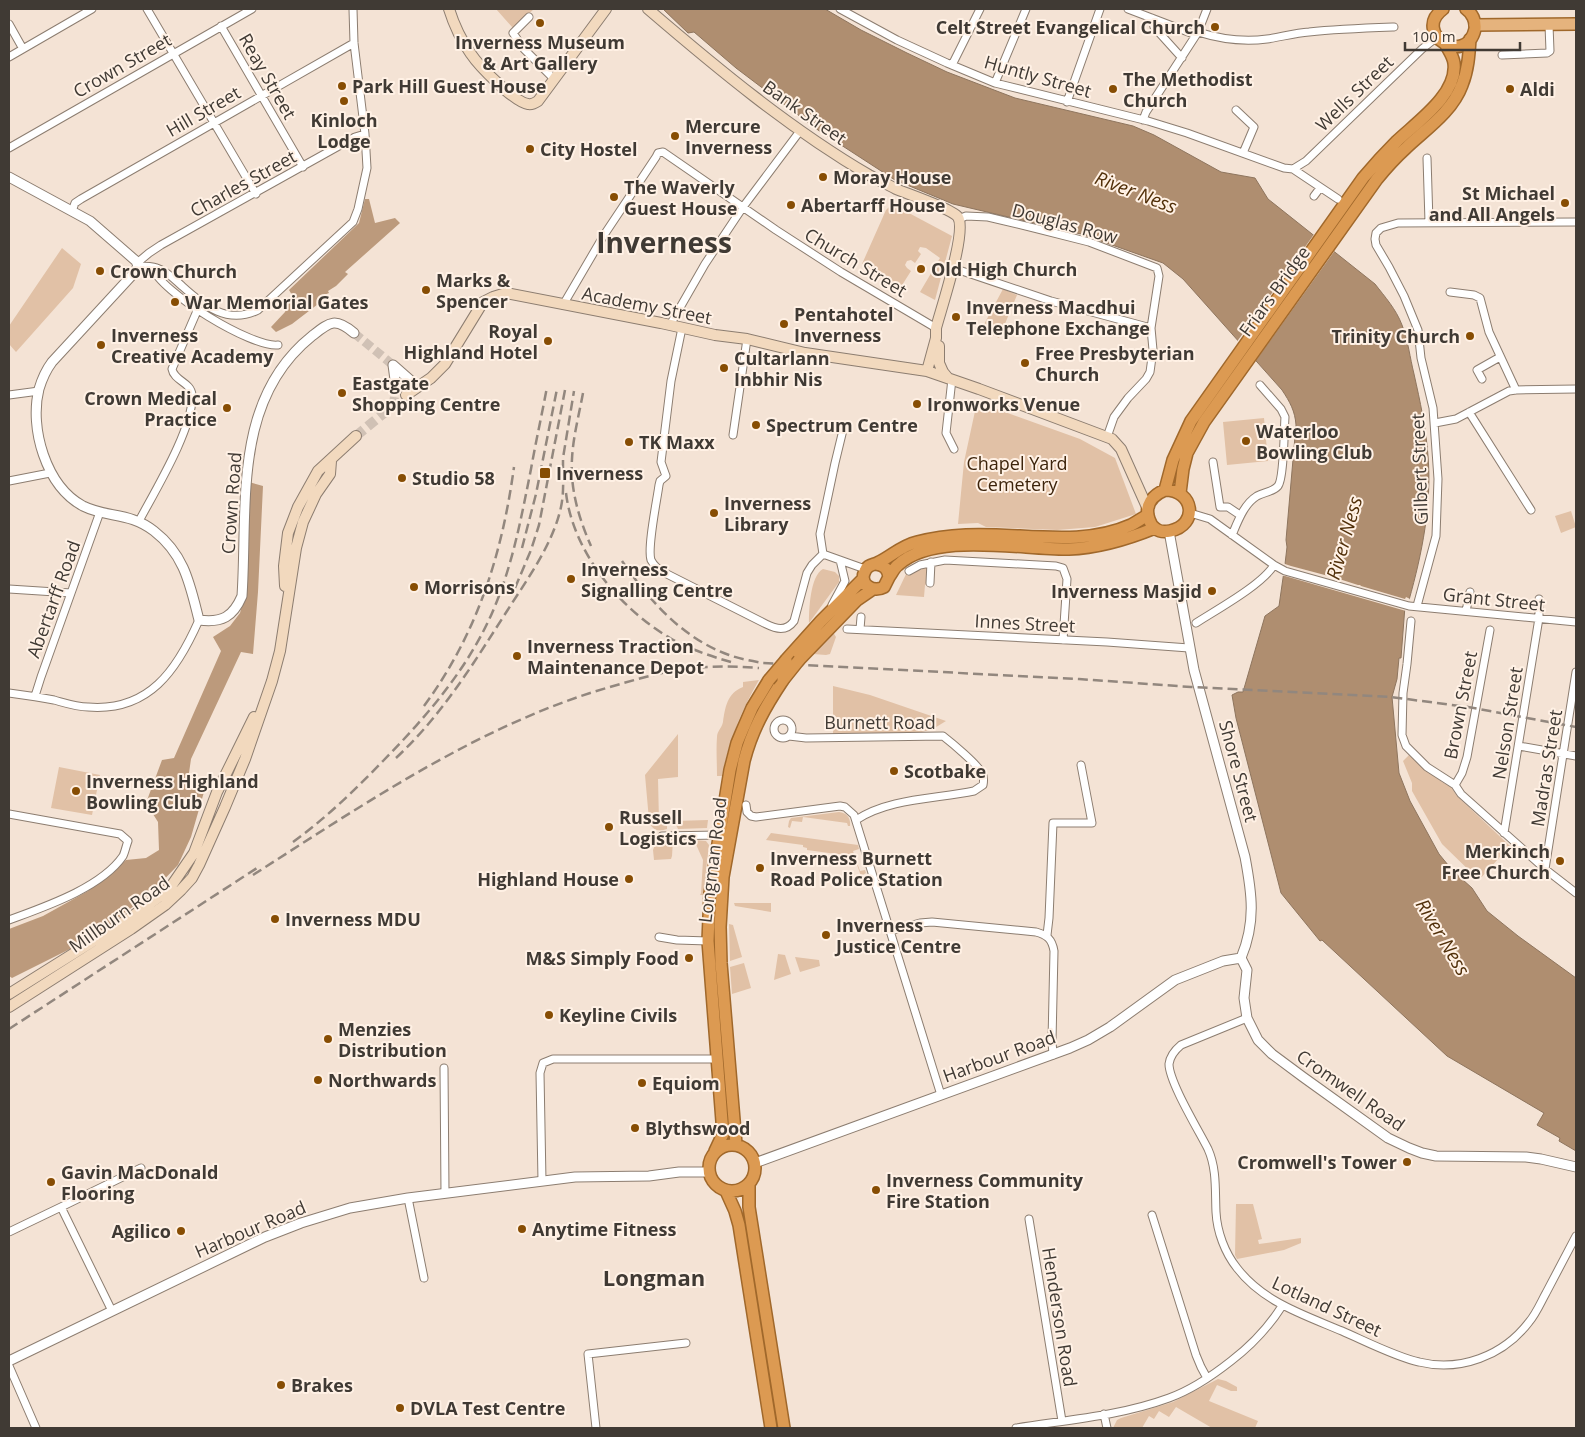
<svg xmlns="http://www.w3.org/2000/svg" width="1585" height="1437" font-family="'Open Sans',sans-serif">
<style>
.green{fill:#e1c1a6}
.forest{fill:#bc9a7c}
.water{fill:#af8e70;stroke:#8e755e}
.pier{fill:#f4e3d5}
.lines{fill:none;stroke-linecap:round;stroke-linejoin:round}
.tertiary-tunnel{stroke:#d0c1b5;stroke-width:9;stroke-dasharray:9 4.5;stroke-linecap:butt}
.secondary-tunnel{stroke:#d0c1b5;stroke-width:10;stroke-dasharray:10 5;stroke-linecap:butt}
.minor-casing{stroke:#8c7d70;stroke-width:9}
.tertiary-casing{stroke:#8c7d70;stroke-width:11}
.secondary-casing{stroke:#8c7d70;stroke-width:12}
.primary-casing{stroke:#a0682b;stroke-width:14}
.trunk-casing{stroke:#a0682b;stroke-width:14}
.minor{stroke:#fff;stroke-width:7}
.tertiary{stroke:#fff;stroke-width:9}
.secondary{stroke:#f2d9be;stroke-width:10}
.primary{stroke:#e5b37d;stroke-width:11}
.trunk{stroke:#dc9a52;stroke-width:11}
.rail{stroke:#92877e;stroke-width:2.5;stroke-dasharray:10 5;stroke-linecap:butt}
.trunk-bridge-casing{stroke:#a0682b;stroke-width:14;stroke-linecap:butt}
.trunk-bridge{stroke:#dc9a52;stroke-width:11}
.poi-dot{fill:#874d03;stroke:#fff1e5;stroke-width:2}
.labels{text-anchor:middle;dominant-baseline:central;stroke-width:4;stroke-linejoin:round;paint-order:stroke}
.poi-label{font-size:18px;font-weight:bold;fill:#403a34;stroke:#fff1e5;text-anchor:start}
.street-label{font-size:18px;fill:#403a34;stroke:#fff1e5}
.park-label{font-size:18px;fill:#3d240b;stroke:#fff1e5}
.water-label{font-size:19px;font-style:italic;fill:#52300a;stroke:#fff1e5}
.district-label{font-size:22px;font-weight:bold;fill:#403a34;stroke:#fff1e5}
.town-label{font-size:28px;font-weight:bold;fill:#403a34;stroke:#fff1e5}
</style>
<rect width="100%" height="100%" fill="#f4e3d5"/>
<path class="green" d="M496,9H511L513,10L515,9H534L513,28Z
M892,204L952,236L935,300L920,292L940,258L926,248L920,247L918,251L921,254L915,263L911,260L907,261L905,265L907,268L911,271L899,290L883,281L885,278L862,264L886,210Z
M62,248L81,264L73,288L16,352L9,344V326Z
M1003,289L1017,295L999,338L981,330Z
M977,402L1080,439L1115,458L1136,514L1095,527L1057,530L986,527L978,523L958,524L964,462Z
M1264,418L1268,461L1227,465L1223,422Z
M1571,511L1576,527L1561,533L1555,516Z
M928,567V584L925,585L924,597L896,595L907,572L909,574Z
M823,569L835,572L839,576V582L809,623C809,610 810,576 823,569Z
M833,632L836,637L830,654L826,655L813,654Z
M759,680C741,711 729,741 722,776H717C717,763 716,749 717,737C717,731 722,728 723,722C725,708 727,693 743,687V682Z
M833,686L870,695L946,721L933,729L918,733L833,734Z
M678,734V777L658,779L659,821H667V829C658,832 651,830 649,820L645,775Z
M1409,755L1442,782L1451,787L1457,796L1510,846L1479,880L1442,844L1412,791V783L1403,761Z
M59,767L100,775L92,815L51,808Z
M839,812C847,813 851,818 850,826H848L847,823L803,817L802,822L792,821L790,828L788,827L789,821L791,818Z
M708,820L707,828L678,829L674,821Z
M771,833L858,845L859,849L853,851L860,871L865,870L866,873L861,876L855,859L851,856L807,850V848L803,847V845L766,840Z
M663,840H673L672,856L671,859L654,860L653,850L655,845Z
M694,840L706,841L709,845L703,895H700L701,893L703,860Z
M771,903V912L735,906L734,903Z
M729,924L733,925L742,957L730,961Z
M778,954L785,955L791,974L774,980Z
M795,957L819,960L820,966L800,972Z
M744,963L751,988L732,994L730,967Z
M1236,1204H1253L1262,1239L1258,1240L1259,1244L1301,1238V1243L1284,1250L1237,1259L1235,1255Z
M1218,1379L1226,1381L1237,1387V1391H1231L1217,1385L1209,1401L1258,1421L1255,1428H1212L1176,1407L1169,1417L1159,1411L1154,1419L1149,1416L1142,1428H1113L1117,1420L1121,1418L1173,1402Z"/>
<path class="forest" d="M365,199H369L375,223L395,218L400,223L345,272L348,274L336,286L328,291L329,293L319,297L322,301L292,324L276,332L271,327L285,312L292,295L289,290L359,223Z
M249,482L263,486L258,592L253,654L241,652L191,759L188,780L204,792L191,837L178,865L155,889L116,920L76,946L12,978L9,976V929L43,916L88,891L126,860L146,858L159,850L158,822L146,803L162,760L174,758L221,651L213,637L230,626L240,613L246,590Z"/>
<path class="water" d="M663,9H825L861,30L907,53L947,72L1015,98L1133,126L1154,135L1221,172L1255,178L1268,199L1375,284C1385,297 1396,309 1402,325C1408,340 1410,358 1414,374C1420,401 1426,428 1428,456C1432,504 1422,554 1409,600H1407L1405,606L1401,658H1399L1397,679L1392,697L1399,773L1410,801L1439,854L1453,871L1472,888L1487,911L1518,936L1576,978V1151L1559,1141L1560,1138L1537,1125L1544,1113L1447,1056L1322,940L1320,941L1281,893L1236,718L1232,695L1238,692H1243L1265,616L1279,606L1285,564L1287,547L1286,540L1296,425C1295,411 1290,402 1282,390L1183,279L1163,263L1081,234L953,204L895,180L818,130L736,68L694,32L688,33Z"/>
<path class="pier" d="M1315,233L1336,249L1254,363L1236,343Z
M1282,561L1285,564L1291,566L1336,578L1358,585H1360L1361,586L1405,599L1406,597L1410,599L1406,611L1285,576H1282L1281,571L1285,567Z"/>
<g class="lines">
<path class="tertiary-tunnel" d="M354,333L393,365
M393,406L396,387"/>
<path class="secondary-tunnel" d="M356,436L406,395"/>
<g class="minor-casing">
<path id="minor" d="M147,9L256,194
M840,9L897,40L947,63L995,83L1148,121L1187,133L1284,168L1293,169L1338,199
M1128,9L1196,35
M529,17L513,33L524,49L554,79
M1152,18L1154,27L1182,58
M9,24L23,49
M221,26L303,167
M1198,32C1220,39 1244,42 1267,39C1281,37 1295,33 1309,32C1337,29 1366,28 1394,27
M1502,55L1547,53L1550,51L1549,25
M9,57L92,9
M952,65L980,9
M995,83L1026,9
M1067,102L1100,9
M1236,110L1254,127L1243,153
M1143,120L1146,112L1198,32L1207,9
M9,148L252,9
M1427,158L1429,222
M1293,169L1306,161L1422,49L1437,37
M1314,196L1320,188
M72,211L75,203L81,199L354,43
M959,219L966,216L988,217L1038,229L1089,242L1157,268L1159,276L1151,328L1153,350L1150,372L1146,379L1128,398L1114,417L1107,437
M137,263L149,253L161,245L355,137L365,134
M138,266C144,266 151,266 157,268C167,271 175,280 182,286C204,306 228,325 258,310L353,222L358,209L367,168L365,134L354,43L353,9
M152,267C160,292 252,348 278,345
M953,268L1051,301L1151,328
M1450,292L1474,295L1480,298L1489,332L1516,390
M563,305L604,235L656,157L658,153L663,152L776,230L841,272L936,328
M670,325L705,264L743,207L800,131
M682,328L671,381L661,462L666,476L660,481L659,485C657,500 647,548 651,560C654,566 659,570 665,573L766,624C776,629 786,632 794,621L807,573L812,565L823,554
M952,379L946,433L954,449
M1482,379L1477,370L1500,357
M9,395L39,391
M1469,412L1531,510
M1435,423L1456,419L1509,391L1516,390L1576,389
M733,435L747,339
M1213,462L1220,507H1228L1240,515
M9,481L50,473
M1190,513L1210,519L1274,565L1285,571L1409,606L1576,622
M139,521C155,491 194,427 192,395C191,382 174,381 172,369L197,311
M1232,535C1238,521 1244,504 1257,496C1264,492 1273,492 1278,486C1284,478 1284,430 1285,417L1281,409L1260,385
M823,554L820,534L835,463L843,430
M823,554L865,569
M909,571L920,565L945,560L1056,566L1063,568L1067,579L1063,640
M930,583L931,562
M9,589L71,593
M832,605L845,581L840,560
M1417,606L1436,536L1438,479L1433,408L1421,358L1418,330L1404,296L1389,267L1376,245L1375,239L1376,233L1381,228L1398,223L1576,222
M1466,611L1470,592
M1411,621L1407,664L1403,693L1402,735L1406,746L1427,767L1455,785L1461,794L1545,869L1576,893
M1196,623C1216,610 1262,585 1274,565
M847,629L1107,642L1189,648
M860,629L861,617
M9,693C24,695 39,697 54,700C65,703 77,707 88,707C149,712 177,670 199,620
M35,696L41,677L100,512
M774 729a9 9 0 1 1 18 0a9 9 0 1 1-18 0Z
M789,736L806,738L943,736C952,743 976,763 982,773C984,777 984,780 983,785L974,791C936,799 889,798 856,820
M1519,746L1576,756
M1455,785L1462,773L1467,757L1490,630
M746,805L747,812L751,816L756,817L840,806L845,807L854,815L941,1095
M9,814L120,834L128,841C126,846 125,852 123,856C101,888 44,907 9,920
M1504,833L1539,618V599
M662,836L719,835
M1545,869L1576,672
M890,931L920,923L932,922L1036,932C1047,935 1052,939 1054,951L1052,1041L1053,1055
M1047,935L1049,918L1053,823H1092L1081,765
M659,937L677,940L708,941
M1247,1018L1181,1045C1175,1050 1170,1056 1169,1064C1169,1082 1199,1131 1208,1149C1217,1169 1215,1191 1216,1212C1217,1232 1225,1253 1237,1268C1263,1302 1304,1315 1342,1331C1365,1341 1396,1357 1419,1362C1460,1372 1503,1356 1529,1322C1536,1314 1541,1302 1546,1293C1556,1274 1566,1255 1576,1236
M444,1068L445,1193
M542,1181L540,1073L543,1063L553,1059H717
M408,1198L424,1278
M1152,1215L1196,1355L1201,1367L1207,1378
M1029,1219L1062,1421
M9,1232L61,1207
M112,1311L61,1207L141,1168
M9,1366L36,1428
M1104,1414L1107,1428
M596,1428L588,1354L686,1343
M1016,1428C1066,1420 1120,1416 1169,1398C1191,1390 1212,1376 1231,1361C1252,1345 1268,1328 1282,1306"/>
</g>
<g class="tertiary-casing">
<path id="tertiary" d="M9,177L90,221L136,261L138,266L135,272L52,362C46,370 42,379 39,389C29,428 46,486 83,506C107,518 130,512 154,531C185,555 190,585 199,620C222,623 233,617 242,596C248,505 232,400 312,336C330,322 335,317 354,333
M393,365L418,387
M393,365L396,387
M1169,531L1194,670L1245,857C1252,894 1256,922 1241,958L1247,970L1244,998L1247,1018L1258,1040L1272,1054L1303,1077L1388,1138L1409,1148L1422,1153L1436,1156L1526,1157L1541,1159L1576,1167
M755,1163L1070,1048L1088,1040L1110,1027L1175,980L1223,961L1241,958
M9,1361L265,1237L301,1223L350,1208L408,1198L575,1177L649,1176L679,1172H709"/>
</g>
<g class="secondary-casing">
<path id="secondary" d="M449,9C454,25 461,40 471,54C479,66 514,102 528,104C532,105 535,103 538,101L606,9
M648,9C718,69 789,128 869,175C878,180 887,184 896,189C908,194 952,209 958,217C967,232 941,309 936,328V338L927,371
M939,346V363L943,372L948,378
M406,395L431,378L445,364L483,302L493,297L506,293L661,323L715,335L747,339L805,353L927,371L979,389L1112,439L1121,449L1147,507
M285,586L284,566L288,533L298,507L318,471L356,436
M9,994L127,920L159,897L172,885L194,853L217,792L254,717
M9,1007L131,929L165,905L181,890L192,878L199,865L225,807L245,759L272,681L280,651L296,548L303,522L316,494L330,474L331,461"/>
</g>
<g class="primary-casing">
<path id="primary" d="M1475,25L1576,24"/>
</g>
<g class="trunk-casing">
<path id="trunk" d="M1443,9C1411,33 1466,68 1475,29C1476,21 1472,13 1466,9
M1165,490L1173,460L1191,421L1363,178C1374,165 1385,153 1397,141C1417,122 1458,94 1454,63C1453,56 1449,51 1446,45
M1165,490C1194,490 1199,525 1170,531C1165,532 1160,532 1156,529C1153,527 1150,523 1149,519C1144,505 1153,495 1165,490Z
M1180,493L1183,469L1187,453L1204,422L1377,179C1386,168 1395,158 1406,148C1426,129 1452,112 1462,85C1468,70 1469,55 1470,39
M876,564C884,565 888,569 889,577L884,587C873,593 858,584 865,571C867,565 872,565 877,563C891,557 900,546 917,542C933,538 949,536 966,535C1019,532 1080,548 1131,525C1137,522 1142,518 1148,515
M889,577C892,573 894,568 898,565C935,531 1022,550 1069,549C1099,548 1128,539 1155,528
M786,660L821,621L863,579
M799,660L857,600L873,589
M736,1144L721,963L720,927L723,877L744,761C752,730 765,707 783,680
M709 1168a23 23 0 1 1 46 0a23 23 0 1 1-46 0Z
M715,1151L723,1134L708,941L710,893L730,770L737,743L742,731L752,708L769,680
M749,1184V1207L784,1428
M726,1191L735,1211L739,1225L771,1428"/>
</g>
<use href="#minor" class="minor"/>
<use href="#tertiary" class="tertiary"/>
<use href="#secondary" class="secondary"/>
<use href="#primary" class="primary"/>
<use href="#trunk" class="trunk"/>
<path class="rail" d="M583,393C579,415 573,437 572,459C570,489 579,519 591,546
M563,470V458L574,391
M566,493C573,552 620,609 670,638C689,649 710,656 731,662
M522,548L536,494L557,389
M622,561C650,601 682,638 729,655C740,659 752,661 763,663L1079,679L1191,687L1391,697L1468,707L1576,727
M515,588L531,550L539,525L565,390
M424,706C477,634 502,555 514,467
M396,758C443,714 473,664 507,611C528,578 553,544 561,507C564,493 563,479 563,465
M293,842C326,818 355,790 383,761C429,714 473,663 497,601C514,558 522,514 531,469C536,441 542,414 547,387
M253,875C364,804 483,723 610,687C634,680 658,673 683,669C708,666 734,666 759,668
M9,1029L257,868"/>
<g class="trunk-bridge-casing">
<path id="trunk-bridge" d="M769,680L786,660
M783,680L799,660"/>
</g>
<use href="#trunk-bridge" class="trunk-bridge"/>
</g>
<g class="poi-dot">
<circle cx="540" cy="23" r="5"/>
<circle cx="1215" cy="27" r="5"/>
<circle cx="342" cy="86" r="5"/>
<circle cx="1113" cy="89" r="5"/>
<circle cx="1510" cy="89" r="5"/>
<circle cx="344" cy="101" r="5"/>
<circle cx="675" cy="136" r="5"/>
<circle cx="530" cy="149" r="5"/>
<circle cx="823" cy="177" r="5"/>
<circle cx="614" cy="197" r="5"/>
<circle cx="1565" cy="203" r="5"/>
<circle cx="791" cy="205" r="5"/>
<circle cx="921" cy="269" r="5"/>
<circle cx="100" cy="271" r="5"/>
<circle cx="426" cy="290" r="5"/>
<circle cx="175" cy="302" r="5"/>
<circle cx="956" cy="317" r="5"/>
<circle cx="784" cy="324" r="5"/>
<circle cx="1470" cy="336" r="5"/>
<circle cx="548" cy="341" r="5"/>
<circle cx="101" cy="345" r="5"/>
<circle cx="1025" cy="363" r="5"/>
<circle cx="724" cy="368" r="5"/>
<circle cx="342" cy="393" r="5"/>
<circle cx="917" cy="404" r="5"/>
<circle cx="227" cy="408" r="5"/>
<circle cx="756" cy="425" r="5"/>
<circle cx="1246" cy="441" r="5"/>
<circle cx="629" cy="442" r="5"/>
<rect x="539" y="467" width="12" height="12" rx="2.5"/>
<circle cx="402" cy="478" r="5"/>
<circle cx="714" cy="513" r="5"/>
<circle cx="571" cy="579" r="5"/>
<circle cx="414" cy="587" r="5"/>
<circle cx="1212" cy="591" r="5"/>
<circle cx="517" cy="656" r="5"/>
<circle cx="894" cy="771" r="5"/>
<circle cx="76" cy="791" r="5"/>
<circle cx="609" cy="827" r="5"/>
<circle cx="1560" cy="861" r="5"/>
<circle cx="760" cy="868" r="5"/>
<circle cx="629" cy="879" r="5"/>
<circle cx="275" cy="919" r="5"/>
<circle cx="826" cy="935" r="5"/>
<circle cx="689" cy="958" r="5"/>
<circle cx="549" cy="1015" r="5"/>
<circle cx="328" cy="1039" r="5"/>
<circle cx="318" cy="1080" r="5"/>
<circle cx="642" cy="1083" r="5"/>
<circle cx="635" cy="1128" r="5"/>
<circle cx="1407" cy="1162" r="5"/>
<circle cx="51" cy="1182" r="5"/>
<circle cx="876" cy="1190" r="5"/>
<circle cx="522" cy="1229" r="5"/>
<circle cx="181" cy="1231" r="5"/>
<circle cx="281" cy="1385" r="5"/>
<circle cx="400" cy="1408" r="5"/>
</g>
<g class="labels">
<g class="poi-label">
<text x="1205" y="27" text-anchor="end">Celt Street Evangelical Church</text>
<text x="540" y="42" text-anchor="middle">Inverness Museum<tspan x="540" dy="21">&amp; Art Gallery</tspan></text>
<text x="1123" y="79">The Methodist<tspan x="1123" dy="21">Church</tspan></text>
<text x="352" y="86">Park Hill Guest House</text>
<text x="1520" y="89">Aldi</text>
<text x="344" y="120" text-anchor="middle">Kinloch<tspan x="344" dy="21">Lodge</tspan></text>
<text x="685" y="126">Mercure<tspan x="685" dy="21">Inverness</tspan></text>
<text x="540" y="149">City Hostel</text>
<text x="833" y="177">Moray House</text>
<text x="624" y="187">The Waverly<tspan x="624" dy="21">Guest House</tspan></text>
<text x="1555" y="193" text-anchor="end">St Michael<tspan x="1555" dy="21">and All Angels</tspan></text>
<text x="801" y="205">Abertarff House</text>
<text x="931" y="269">Old High Church</text>
<text x="110" y="271">Crown Church</text>
<text x="436" y="280">Marks &amp;<tspan x="436" dy="21">Spencer</tspan></text>
<text x="185" y="302">War Memorial Gates</text>
<text x="966" y="307">Inverness Macdhui<tspan x="966" dy="21">Telephone Exchange</tspan></text>
<text x="794" y="314">Pentahotel<tspan x="794" dy="21">Inverness</tspan></text>
<text x="538" y="331" text-anchor="end">Royal<tspan x="538" dy="21">Highland Hotel</tspan></text>
<text x="111" y="335">Inverness<tspan x="111" dy="21">Creative Academy</tspan></text>
<text x="1460" y="336" text-anchor="end">Trinity Church</text>
<text x="1035" y="353">Free Presbyterian<tspan x="1035" dy="21">Church</tspan></text>
<text x="734" y="358">Cultarlann<tspan x="734" dy="21">Inbhir Nis</tspan></text>
<text x="352" y="383">Eastgate<tspan x="352" dy="21">Shopping Centre</tspan></text>
<text x="217" y="398" text-anchor="end">Crown Medical<tspan x="217" dy="21">Practice</tspan></text>
<text x="927" y="404">Ironworks Venue</text>
<text x="766" y="425">Spectrum Centre</text>
<text x="1256" y="431">Waterloo<tspan x="1256" dy="21">Bowling Club</tspan></text>
<text x="639" y="442">TK Maxx</text>
<text x="556" y="473">Inverness</text>
<text x="412" y="478">Studio 58</text>
<text x="724" y="503">Inverness<tspan x="724" dy="21">Library</tspan></text>
<text x="581" y="569">Inverness<tspan x="581" dy="21">Signalling Centre</tspan></text>
<text x="424" y="587">Morrisons</text>
<text x="1202" y="591" text-anchor="end">Inverness Masjid</text>
<text x="527" y="646">Inverness Traction<tspan x="527" dy="21">Maintenance Depot</tspan></text>
<text x="904" y="771">Scotbake</text>
<text x="86" y="781">Inverness Highland<tspan x="86" dy="21">Bowling Club</tspan></text>
<text x="619" y="817">Russell<tspan x="619" dy="21">Logistics</tspan></text>
<text x="1550" y="851" text-anchor="end">Merkinch<tspan x="1550" dy="21">Free Church</tspan></text>
<text x="770" y="858">Inverness Burnett<tspan x="770" dy="21">Road Police Station</tspan></text>
<text x="619" y="879" text-anchor="end">Highland House</text>
<text x="285" y="919">Inverness MDU</text>
<text x="836" y="925">Inverness<tspan x="836" dy="21">Justice Centre</tspan></text>
<text x="679" y="958" text-anchor="end">M&amp;S Simply Food</text>
<text x="559" y="1015">Keyline Civils</text>
<text x="338" y="1029">Menzies<tspan x="338" dy="21">Distribution</tspan></text>
<text x="328" y="1080">Northwards</text>
<text x="652" y="1083">Equiom</text>
<text x="645" y="1128">Blythswood</text>
<text x="1397" y="1162" text-anchor="end">Cromwell's Tower</text>
<text x="61" y="1172">Gavin MacDonald<tspan x="61" dy="21">Flooring</tspan></text>
<text x="886" y="1180">Inverness Community<tspan x="886" dy="21">Fire Station</tspan></text>
<text x="532" y="1229">Anytime Fitness</text>
<text x="171" y="1231" text-anchor="end">Agilico</text>
<text x="291" y="1385">Brakes</text>
<text x="410" y="1408">DVLA Test Centre</text>
</g>
<g class="street-label">
<text transform="translate(122 65) rotate(-30)">Crown Street</text>
<text transform="translate(268 76) rotate(60)">Reay Street</text>
<text transform="translate(1038 76) rotate(16)">Huntly Street</text>
<text transform="translate(1354 93) rotate(-44)">Wells Street</text>
<text transform="translate(203 111) rotate(-30)">Hill Street</text>
<text transform="translate(805 112) rotate(35)">Bank Street</text>
<text transform="translate(243 183) rotate(-29)">Charles Street</text>
<text transform="translate(1065 223) rotate(15)">Douglas Row</text>
<text transform="translate(856 262) rotate(31)">Church Street</text>
<text transform="translate(1274 291) rotate(-54)">Friars Bridge</text>
<text transform="translate(647 305) rotate(11)">Academy Street</text>
<text transform="translate(1419 469) rotate(-92)">Gilbert Street</text>
<text transform="translate(231 503) rotate(-86)">Crown Road</text>
<text transform="translate(53 599) rotate(-70)">Abertarff Road</text>
<text transform="translate(1494 599) rotate(6)">Grant Street</text>
<text transform="translate(1025 623) rotate(3)">Innes Street</text>
<text transform="translate(1460 705) rotate(-79)">Brown Street</text>
<text x="880" y="722">Burnett Road</text>
<text transform="translate(1507 723) rotate(-81)">Nelson Street</text>
<text transform="translate(1546 768) rotate(-81)">Madras Street</text>
<text transform="translate(1239 771) rotate(75)">Shore Street</text>
<text transform="translate(712 860) rotate(-83)">Longman Road</text>
<text transform="translate(119 914) rotate(-35)">Millburn Road</text>
<text transform="translate(999 1056) rotate(-20)">Harbour Road</text>
<text transform="translate(1351 1090) rotate(35)">Cromwell Road</text>
<text transform="translate(250 1229) rotate(-23)">Harbour Road</text>
<text transform="translate(1327 1306) rotate(25)">Lotland Street</text>
<text transform="translate(1060 1317) rotate(81)">Henderson Road</text>
</g>
<g class="park-label">
<text x="1017" y="463">Chapel Yard<tspan x="1017" dy="21">Cemetery</tspan></text>
</g>
<g class="water-label">
<text transform="translate(1136 192) rotate(21)">River Ness</text>
<text transform="translate(1344 538) rotate(-74)">River Ness</text>
<text transform="translate(1443 937) rotate(59)">River Ness</text>
</g>
<g class="district-label">
<text x="654" y="1277">Longman</text>
</g>
<g class="town-label">
<text x="664" y="242">Inverness</text>
</g>
</g>
<rect width="1585" height="1437" fill="none" stroke="#403a34" stroke-width="20"/>
<path d="M1405 42v8h115v-8" fill="none" stroke="#403a34" stroke-width="2.5"/>
<text x="1412" y="42" font-size="15" fill="#403a34" stroke="#fff1e5" stroke-width="4" paint-order="stroke">100 m</text>
</svg>
